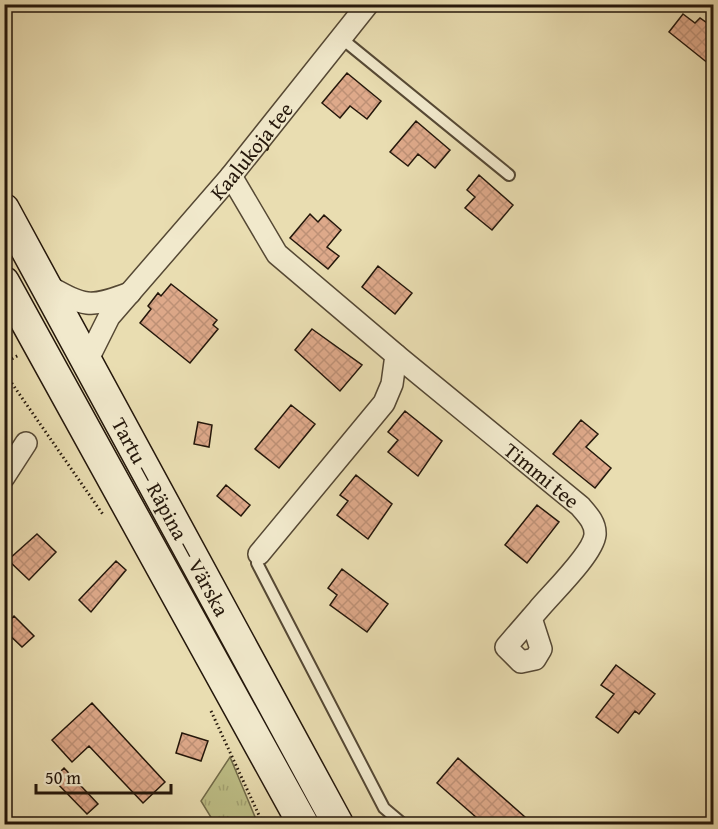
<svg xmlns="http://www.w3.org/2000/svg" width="718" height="829" font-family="'Gentium Book Plus',serif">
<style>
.grass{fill:url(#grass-tufts);stroke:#716b49;stroke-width:1.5}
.building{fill:url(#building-cross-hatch);stroke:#24170b;stroke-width:1.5}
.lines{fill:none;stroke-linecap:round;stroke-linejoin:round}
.service-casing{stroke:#554834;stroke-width:14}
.minor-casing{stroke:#554834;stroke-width:24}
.secondary-casing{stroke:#24170b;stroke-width:33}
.path{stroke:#24170b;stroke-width:3;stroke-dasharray:1.5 3;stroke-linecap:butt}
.service{stroke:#f1e9cc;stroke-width:10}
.minor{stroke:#f1e9cc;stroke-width:21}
.secondary{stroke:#f1e9cc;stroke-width:30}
.labels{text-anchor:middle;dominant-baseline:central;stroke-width:6;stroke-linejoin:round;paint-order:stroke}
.street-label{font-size:21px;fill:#24170b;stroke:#f1e9cc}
</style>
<defs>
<pattern id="grass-tufts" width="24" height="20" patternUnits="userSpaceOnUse" patternTransform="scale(1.5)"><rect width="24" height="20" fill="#bebf87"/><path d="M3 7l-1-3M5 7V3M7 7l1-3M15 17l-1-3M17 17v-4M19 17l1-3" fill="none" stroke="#a3a373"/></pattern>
<pattern id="building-cross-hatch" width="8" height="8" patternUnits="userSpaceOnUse" patternTransform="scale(1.5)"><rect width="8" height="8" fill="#dea98a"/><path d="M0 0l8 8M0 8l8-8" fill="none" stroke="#be9176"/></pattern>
</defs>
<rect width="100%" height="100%" fill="#e9ddb1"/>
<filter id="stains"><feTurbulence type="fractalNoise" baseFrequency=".00333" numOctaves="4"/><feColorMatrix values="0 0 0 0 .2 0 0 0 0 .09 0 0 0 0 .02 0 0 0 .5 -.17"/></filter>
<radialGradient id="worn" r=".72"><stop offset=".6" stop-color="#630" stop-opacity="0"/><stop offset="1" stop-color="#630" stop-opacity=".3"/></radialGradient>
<path class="grass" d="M230,757L258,824H215L201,801Z"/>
<path class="building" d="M683,14L695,23L700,18L714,28V68L669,32Z
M347,73L381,101L367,119L350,106L340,118L322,103Z
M416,121L450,150L435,168L418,154L408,166L390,152Z
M479,175L513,205L492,230L465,208L475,197L467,190Z
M310,214L318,222L324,215L341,230L327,247L339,256L328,269L290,238Z
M378,266L412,293L395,314L362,287Z
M171,284L217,320L213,325L218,329L190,363L140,323L151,309L148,306L158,293L161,296Z
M312,329L362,365L340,391L295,350Z
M291,405L315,424L279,468L255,449Z
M405,411L442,441L418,476L388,452L398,440L388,432Z
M581,420L598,434L586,447L611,468L595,488L553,454Z
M198,422L212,425L209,447L194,444Z
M356,475L392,504L368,539L337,515L348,501L340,495Z
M226,485L250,505L241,516L217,496Z
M537,505L559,522L527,563L505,545Z
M37,534L56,552L29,580L8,560Z
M116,561L126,570L91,612L79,600Z
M342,569L388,604L367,632L330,605L337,595L328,588Z
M14,616L34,636L22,647L4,630V626Z
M616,665L655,694L639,714L635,711L618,733L596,717L614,694L601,685Z
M92,703L165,782L143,803L89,746L72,762L52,740Z
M182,733L208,741L201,761L176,753Z
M458,758L534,825H485L437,783Z
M64,768L98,804L87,814L53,779Z"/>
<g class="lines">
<g class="service-casing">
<path id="service" d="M341,38L509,175
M259,554L257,563L384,808L403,824"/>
</g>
<g class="minor-casing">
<g id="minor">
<path d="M231,176L277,254L396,355L392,384L384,403L259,554"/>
<path d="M46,285C84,306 88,309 130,293"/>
<path id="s1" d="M396,355L580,506C587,514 596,523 595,535C593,554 551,594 538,610L506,647L521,662L535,659L541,649L531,618"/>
<path id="s2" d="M87,361L109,317L231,176L368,4"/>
<path d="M4,477L26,443"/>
</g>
</g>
<g class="secondary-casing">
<g id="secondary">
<path id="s3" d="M4,209L338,824"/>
<path d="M4,282L303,824"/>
</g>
</g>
<path class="path" d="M4,363L19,355
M4,372L104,516
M211,711L263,824"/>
<use href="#service" class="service"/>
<use href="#minor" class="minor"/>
<use href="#secondary" class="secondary"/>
</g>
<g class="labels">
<g class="street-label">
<text stroke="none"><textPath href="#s2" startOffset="268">Kaalukoja tee</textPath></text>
<text stroke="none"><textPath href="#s1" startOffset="189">Timmi tee</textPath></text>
<text stroke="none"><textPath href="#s3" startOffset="350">Tartu — Räpina — Värska</textPath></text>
</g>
</g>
<rect width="718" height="829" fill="none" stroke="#e9ddb1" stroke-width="24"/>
<rect x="6" y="6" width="706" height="817" fill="none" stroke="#24170b" stroke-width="3"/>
<rect x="12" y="12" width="694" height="805" fill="none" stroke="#24170b" stroke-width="1.5"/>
<path d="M36 784v9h135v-9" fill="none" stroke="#24170b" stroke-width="3"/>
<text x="45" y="784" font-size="18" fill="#24170b" stroke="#f1e9cc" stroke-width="4.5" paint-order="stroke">50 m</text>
<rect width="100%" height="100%" filter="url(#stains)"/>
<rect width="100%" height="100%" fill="url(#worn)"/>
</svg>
